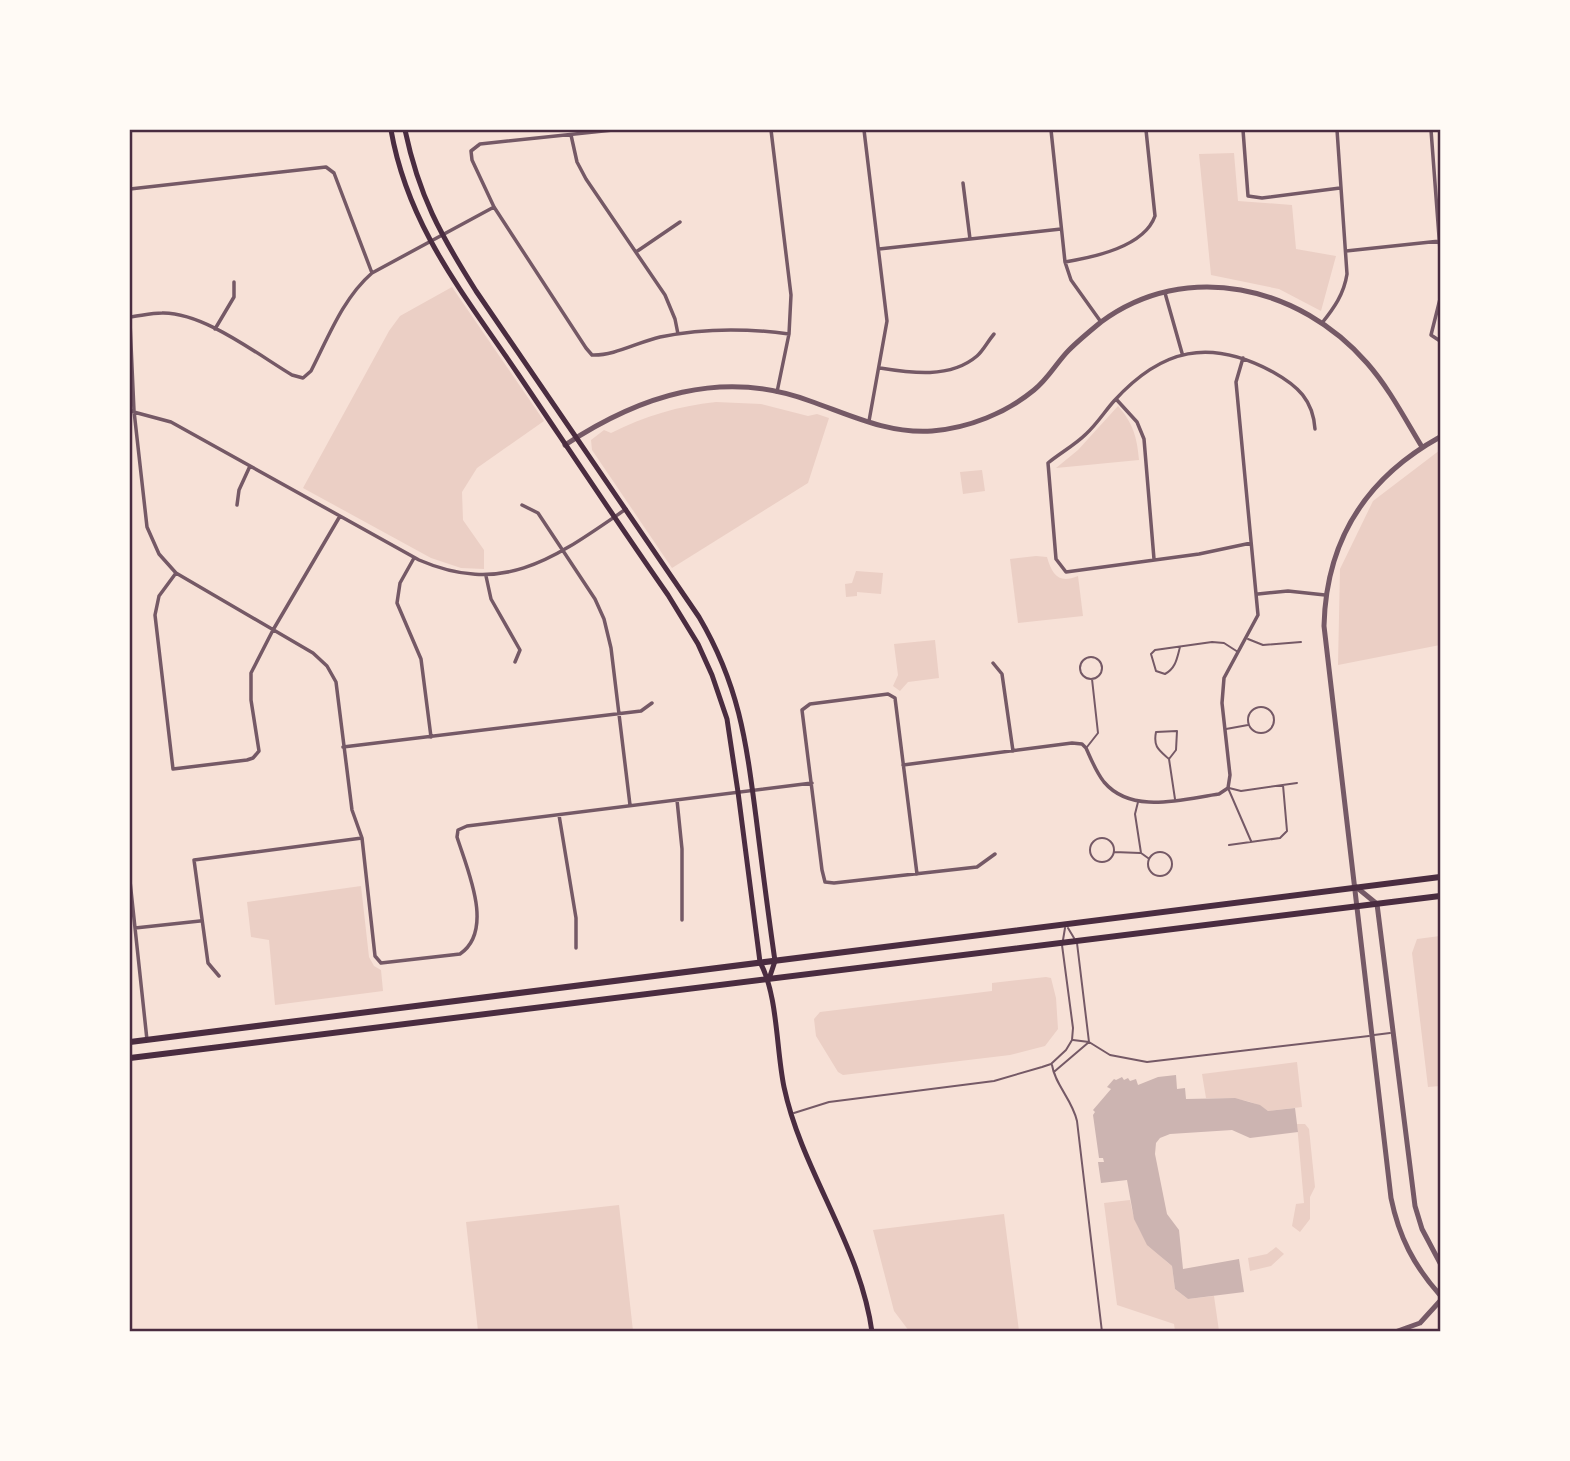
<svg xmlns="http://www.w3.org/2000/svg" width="1570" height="1461" font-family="Raleway,sans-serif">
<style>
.green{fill:#ebcfc5}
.building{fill:#ccb4b1}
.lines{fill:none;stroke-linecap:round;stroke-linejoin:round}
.service{stroke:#755966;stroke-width:2}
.minor{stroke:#755966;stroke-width:3.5}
.tertiary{stroke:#755966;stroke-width:5}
.secondary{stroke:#4a2c40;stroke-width:5}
.primary{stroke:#4a2c40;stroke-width:6}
.neatline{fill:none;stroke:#4a2c40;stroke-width:2.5}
</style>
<rect width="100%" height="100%" fill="#f7e1d7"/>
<path class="green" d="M1234,153L1238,201L1292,205L1296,249L1336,256L1321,311L1279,289L1211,275L1199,154Z
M452,287L544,421L477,468L462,492L463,520L484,550V569L461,568L431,558L303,488L389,331L400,316Z
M716,402L761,404L808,416L817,414L829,418L808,483L672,568L592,450L591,440L604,430L611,433C645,416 678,406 716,402Z
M1118,406C1133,423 1137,437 1139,460L1056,468L1078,450Z
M1440,450V645L1338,665L1340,569L1373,501Z
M982,470L985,491L963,494L960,472Z
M1036,556L1047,557C1052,575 1059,584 1078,576L1083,616L1018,623L1010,559Z
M856,571L883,573L881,594L857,592V596L846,597L845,584L852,583Z
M935,640L939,678L908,682L900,691L893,686L898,675L894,644Z
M361,886L369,957L374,966L381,970L383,991L275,1005L269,940L251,937L247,902Z
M1440,936V1086L1428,1087L1412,953L1417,939Z
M1046,977L1051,978L1056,998L1058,1029L1045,1046L1010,1055L843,1075L838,1072L816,1036L814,1019L820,1012L992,991V983Z
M1297,1062L1302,1107L1268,1111C1249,1097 1228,1098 1206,1098L1202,1074Z
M1297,1124H1305L1309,1129L1315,1187L1310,1197V1219L1300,1232L1292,1226L1296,1204L1304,1203Z
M1130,1200C1136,1232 1147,1245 1172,1266L1175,1289L1188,1299L1214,1296L1219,1331H1175L1174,1324L1117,1305L1104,1203Z
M619,1205L633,1331H478L466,1222Z
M1004,1214L1019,1331H909L894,1311L873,1230Z
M1276,1247L1284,1254L1271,1266L1250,1271L1248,1258L1267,1254Z"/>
<path class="building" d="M1176,1075L1177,1089L1185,1088L1186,1099L1235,1098L1260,1105L1268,1111L1295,1108L1298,1132L1250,1138L1232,1130L1170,1134L1160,1138L1156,1143L1155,1154L1167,1214L1179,1230L1183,1269L1239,1259L1244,1292L1188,1299L1175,1289L1172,1266L1147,1245L1134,1219L1127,1180L1101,1183L1098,1162H1104L1103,1158H1099L1093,1115L1095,1112L1093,1110L1111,1089L1107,1087L1114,1079L1116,1080L1122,1077L1124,1080L1128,1078L1130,1081L1136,1079L1138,1085L1158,1077Z"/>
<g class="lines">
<path class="service" d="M1248,639L1263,645L1301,642
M1180,647C1177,658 1176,668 1165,674L1156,671L1151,654L1155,650L1212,642L1224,643L1238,652
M1080 668a11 11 0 1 1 22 0a11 11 0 1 1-22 0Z
M1248 720a13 13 0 1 1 26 0a13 13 0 1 1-26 0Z
M1226,729L1248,725
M1087,747L1098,733L1092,679
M1169,759L1176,750L1177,731L1156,732C1153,747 1159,750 1169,759L1175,799
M1228,788L1251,841
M1229,788L1241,791L1297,783
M1138,802L1135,814L1141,853L1148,858
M1090 850a12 12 0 1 1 24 0a12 12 0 1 1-24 0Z
M1229,845L1280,838L1287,831L1283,785
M1148 864a12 12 0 1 1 24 0a12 12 0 1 1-24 0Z
M1114,852L1140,853
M1068,928L1074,938
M1063,940L1065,928
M1374,1035L1390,1033
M1073,1040L1089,1042L1110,1055L1147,1062L1369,1036
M1052,1065C1055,1085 1072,1099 1077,1121L1102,1332
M1055,1071L1089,1042L1077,943
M794,1113L829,1102L994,1081L1042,1067L1051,1064L1066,1050L1072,1040L1073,1028L1062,945"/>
<path class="minor" d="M613,130L480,144L471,151L472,160L494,207L586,348L592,355C614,356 638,342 660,337C703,328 745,328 789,334
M771,130L791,295L789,334L777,392
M864,130L887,321L869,421
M1051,130L1065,262L1071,280L1101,322
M1243,130L1248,196L1262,198L1340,188
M1431,130L1440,250
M571,135L577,162L586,179L665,295L675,319L678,334
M963,183L970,239
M130,189L326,167L334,173L372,273
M879,249L1061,229
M1346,251L1440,241
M636,252L680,222
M1065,262C1094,257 1144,247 1155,216L1146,130
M1165,293L1182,353
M1440,299L1431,335L1440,341
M130,317C140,316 151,313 162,313C203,312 257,354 292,375L303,378L311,371C328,338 343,298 372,273L494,207
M130,322L134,411L147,527L159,554L176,573L159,596L155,615L173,769L247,760L253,758L259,751L251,700V673L273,630L340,516
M1322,323C1334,308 1344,294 1347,274L1337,130
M215,329L234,297V282
M880,368C911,373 950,379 977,356C983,351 988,341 994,334
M1116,399L1137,422L1144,439L1154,559
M130,411L171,422L419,560C505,597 556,557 626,509
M237,505L239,490L250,466
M522,505L538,513L595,599L604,619L611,648L630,805
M1251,543L1199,554L1066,572L1056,559L1048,463C1060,453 1075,445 1086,434C1097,424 1105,411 1114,401C1162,348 1210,338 1273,372C1298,386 1313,400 1315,429
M414,558L400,583L397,603L421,659L431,737
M176,573L313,653L327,666L336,682L352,810L362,838L375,956L381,963L460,954C495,930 467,869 457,837L458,830L467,826L812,783
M486,576L491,599L520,650L515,662
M1258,594L1288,591L1325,595
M993,663L1002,674L1013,751
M343,747L641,711L652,703
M903,765L1072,743L1082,744L1086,748C1091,759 1096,772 1104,782C1132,815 1183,799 1219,794L1228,788L1230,775L1222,703L1224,678L1258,615L1236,382L1243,358
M677,800L682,849V920
M559,815L576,918V948
M917,874L895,698L888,694L810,704L802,710L822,870L825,882L834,883L977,867L995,854
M130,881L147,1040
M135,928L200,921
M219,976L208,963L194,860L362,838"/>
<path class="tertiary" d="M1440,437C1366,478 1326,540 1324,626L1391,1198C1399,1237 1414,1266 1440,1295
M565,445C639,396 722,368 810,401C850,415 888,434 932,431C969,428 1006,413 1034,390C1048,379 1057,362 1069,350C1079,340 1090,331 1101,322C1186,259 1300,286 1367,363C1389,388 1405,419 1422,447
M1355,886L1377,904L1415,1206L1422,1229L1440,1263
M1395,1332L1420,1323L1440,1301"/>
<path class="secondary" d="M391,130C408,227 464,294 518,374C568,448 617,522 668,595L698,644L712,675L727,719L738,792L760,962C778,996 776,1048 784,1087C802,1172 860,1244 872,1332
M405,130C419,196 440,234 476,291L699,617C739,685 746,740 756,817C762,865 768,913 775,961L769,979"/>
<path class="primary" d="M130,1042L1440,877
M130,1058L1440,896"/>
</g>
<rect width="1570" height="1461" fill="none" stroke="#fffaf5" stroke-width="262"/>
<rect x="131" y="131" width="1308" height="1199" class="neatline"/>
</svg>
